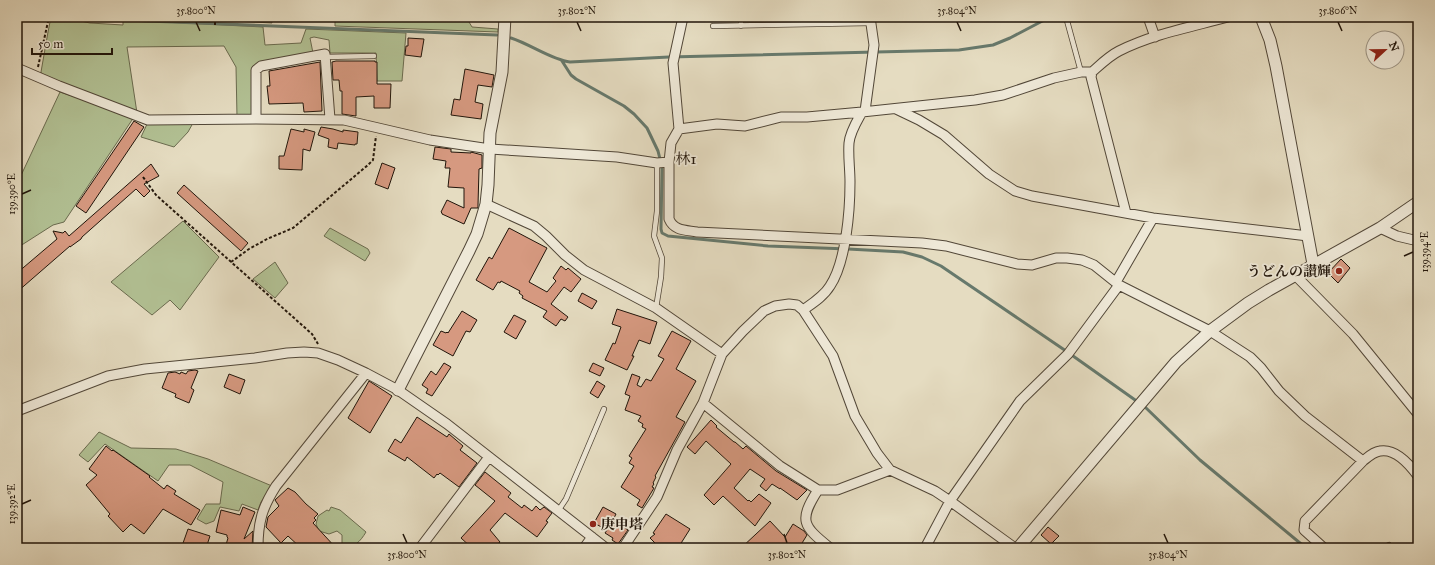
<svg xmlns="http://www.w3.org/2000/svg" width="1435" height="565" font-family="'IM FELL Great Primer','Noto Serif JP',serif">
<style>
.green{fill:#b2c194;stroke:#6a6b4f}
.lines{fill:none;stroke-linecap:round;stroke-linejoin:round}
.stream{stroke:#67796c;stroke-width:3}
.building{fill:#d69980;stroke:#21150a}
.service-casing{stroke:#524738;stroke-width:6}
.minor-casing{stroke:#524738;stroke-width:11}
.tertiary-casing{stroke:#524738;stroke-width:13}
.path{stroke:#21150a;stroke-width:2;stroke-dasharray:3 2;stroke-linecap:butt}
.service{stroke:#eee8d7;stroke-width:4.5}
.minor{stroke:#eee8d7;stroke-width:9}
.tertiary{stroke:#eee8d7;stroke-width:11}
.ticks{fill:none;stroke:#21150a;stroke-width:1.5}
.poi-dot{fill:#8f2418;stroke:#eee8d7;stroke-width:1.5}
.labels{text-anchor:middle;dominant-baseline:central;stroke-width:3.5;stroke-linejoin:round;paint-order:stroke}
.poi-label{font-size:14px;font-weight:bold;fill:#21150a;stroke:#eee8d7;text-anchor:end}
.neighbourhood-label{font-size:15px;fill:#21150a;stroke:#eee8d7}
.neatline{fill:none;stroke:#21150a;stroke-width:1.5}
.ticks-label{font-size:10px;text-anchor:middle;fill:#21150a}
</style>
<rect width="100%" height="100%" fill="#e5dcc1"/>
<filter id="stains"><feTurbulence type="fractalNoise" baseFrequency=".005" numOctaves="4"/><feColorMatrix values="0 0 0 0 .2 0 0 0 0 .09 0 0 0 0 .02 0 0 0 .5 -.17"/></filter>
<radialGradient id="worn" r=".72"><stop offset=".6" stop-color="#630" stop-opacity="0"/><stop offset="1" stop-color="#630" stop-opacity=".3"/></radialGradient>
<path class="green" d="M51,17H62L90,23L123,25V20L263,27L265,45L301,43L306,29L406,33L402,81H377L376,53H330L329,40L314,37L310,38L313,53L259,62L254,110L250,116L237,117L236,67L224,46L127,47L137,113L42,75L41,72L48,32Z
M217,17H271L272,23L217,20Z
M335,17H408L410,18L466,17L472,27L498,29V32L335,26Z
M60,92L134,117L64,222L53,225L17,248V184Z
M148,122L193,123L188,132L174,147L141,137Z
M183,221L219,257L180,310L170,300L152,315L111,282Z
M330,228L368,249L370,253L365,261L324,236Z
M275,262L288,283L275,298L253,279Z
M99,432L131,448L176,449L208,459L272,486L261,502L258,510L242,504L239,511L220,507L214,521L206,524L197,519L206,504H220L223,482L190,465H169L158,481L105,444L88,462L79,455Z
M331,507L340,510L366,532C360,542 354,548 342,548V535L337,531L329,534L319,531L316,524L318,516L327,510L329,511Z"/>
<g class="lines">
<path class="stream" d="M81,17L147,21L497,35
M511,38C530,44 552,60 570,62L669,57L959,50L993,45L1010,38L1050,17
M562,61L571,75L576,79L624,106L634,114L647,128L658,151L662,167L661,229L662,233L668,236L768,246L848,249L903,252L922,257L941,266L1066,351L1145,407L1200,460L1306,548"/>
</g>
<path class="building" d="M408,38L424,39L421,57L405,55L406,46H408Z
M336,61H375V62H377V84H391L390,108H374V96L356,97V116L342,114V91H340L339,80H333L332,62Z
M320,62L322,111L304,112L303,103L269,104L267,86H270L269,71Z
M465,69L494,75L492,87L478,85L475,102L483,104L481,119L451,115L454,99L460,100Z
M134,121L144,127L86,213L76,206Z
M321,127L333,129L343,132V130L358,132L357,144H355V145L338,143L337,149L328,147L329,139L318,135Z
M291,129L304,132V129L315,132L310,151L303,149L302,170L279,169V156H284Z
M435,147L451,149V152L471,153V152L482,155V168L479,169L478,205V208H471L464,224L442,214V213L441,212L447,200L464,208V188L448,187L450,168H445L446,161L433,159Z
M382,163L395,168L388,189L375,184Z
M151,164L159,176L144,184L150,191L144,197L136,189L82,237L81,239L70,247V246L17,292V273L57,239L53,231L63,233L65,231L69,236Z
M184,185L248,243L241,251L177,193Z
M509,228L547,248L529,282L547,292L556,281L553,278L561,266L566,270L568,268L581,279L571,292L564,287L551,304L568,317L565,321L561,319L556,326L543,317L547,311L522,298L523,296L519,293L520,291L501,281L500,283L498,282L493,290L476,280L489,257L492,259Z
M1341,259L1350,268L1338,283L1328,273Z
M582,293L597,301L592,309L578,301Z
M617,309L657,322L650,344L639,340L632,356H634L627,370L605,360L613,343L615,344L621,327L612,324Z
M462,311L477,320L470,332L466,331L453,356L433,345L441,331L446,333L447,332L448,333Z
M514,315L526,321L516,339L504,332Z
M672,331L691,341L676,369L696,381L676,417L685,422L655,476L656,477L653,483L654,484L652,487L654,488L642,508L637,505L640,500L621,487L634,466L629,463L632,458L629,456L646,429L642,427L643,424L638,421L641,416L625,410L630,396L625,394L632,374L640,377L637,385L641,387L646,379L651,381L664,359L658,356Z
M444,363L451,367L432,396L426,393L428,389L422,385L431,371L436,375Z
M593,363L604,368L600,376L589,371Z
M195,370L198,371L191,388L194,390L189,403L175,397L176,394L162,388L168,373L175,372L180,374L181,372L186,374L188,371Z
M229,374L245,380L240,394L224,387Z
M369,381L392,396L370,433L348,418Z
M597,381L605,386L598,398L590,393Z
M417,417L447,437L449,434L463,446L460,450L477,463L459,487L440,473L438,475L437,474L434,478L407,457L405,461L388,451L395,439L401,443Z
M711,420L717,426L716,427L734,442H735L743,449L746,446L776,471L807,490L797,500L780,488V489L772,484L766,491L760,486L765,479L750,469L734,488L748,501L749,500L751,502L759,494L771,503L755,526L723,496L714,505L704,495L731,464L706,441L695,454L687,447Z
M106,446L112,451L113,450L150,476L149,477L164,489L167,485L176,491L174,494L200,510L191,525L163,509L144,534L131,524L123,532L108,516L110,514L86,485L97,475L89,469Z
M485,472L511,493L508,497L522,508L524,505L532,511L536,506L540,510L544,507L552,513L546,521L548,522L537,537L505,513L490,530L500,542L493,548H472L461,538L495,501L475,485Z
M288,488L295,492L306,504L318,514L314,518L316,520L313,523L336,548H301L288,536L281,543L266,527L268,517L279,506L275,500Z
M243,507L255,512L244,539L253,531L252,548H225L228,538L227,537V535L216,532L221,510L240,515Z
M603,507L616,514L613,520L628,530L618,544L612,540L613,538L605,533L607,530L594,523Z
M666,514L690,529L678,548H651L655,543L650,538L655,534L653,533Z
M770,521L785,537L793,524L804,531L807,535L799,548H741Z
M1048,527L1059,536L1051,544L1041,535Z
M188,529L210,536L206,548H189L182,546Z"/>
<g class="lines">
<g class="service-casing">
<path id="service" d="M741,17V26
M1066,17L1081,72
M713,26L872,23
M325,57L374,56
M656,308L661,277L662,258L654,236L657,211V163
M558,511L566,499L604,409
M1383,548L1389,545"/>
</g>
<g class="minor-casing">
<path id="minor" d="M1148,17L1155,37
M17,68L59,86L148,120L256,119L344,120L430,140L490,149L617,157L657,163L669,162L671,143L679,129L673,63L683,17
M1092,72C1100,65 1109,56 1119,51C1153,34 1191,27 1228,17
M896,109L919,120L944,135L989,174L1015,191L1032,196L1153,218L1308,236
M865,111L874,45L870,17
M256,119V70L261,66L325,54L330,119
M679,129L717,124L745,126L781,117H807L862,112L975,100L1003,95L1054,78L1081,72H1092L1091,77L1126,213
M669,162V219C674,231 686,230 697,232L922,243L946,246L1017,264L1032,265L1056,258H1067L1082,260L1094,265L1119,285L1210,331L1250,357L1261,368L1279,391L1305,416L1363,461C1368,457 1373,452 1380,451C1396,448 1410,465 1418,476
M486,204L534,226L546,236L565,255L584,270L656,308L722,354
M1380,228L1397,236L1418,241
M1295,275L1353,334L1418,414
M1116,282L1153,218
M803,310C813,303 824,296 830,286C846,262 850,211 850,182C850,169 848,156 849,143C850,132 857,121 862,112
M703,403L780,466L818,490H837L890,470
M17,411L108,376L145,369L255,358L287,353L304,352L318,353L338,360L366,373L398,390L447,424L606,548
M818,490C798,521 803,526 830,548
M258,548C258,522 262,508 276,486L366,373
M420,548L489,457
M584,548L592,537
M623,548L657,497L677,450L703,403L722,354L743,331L764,311L775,306L789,304L797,305L803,310L833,356L855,416L877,453L890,470L935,491L950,501L1015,548
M925,548L950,501L1020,401L1068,354L1119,285
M1324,548L1304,530L1305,521L1363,461"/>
</g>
<g class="tertiary-casing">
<path id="tertiary" d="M1261,17L1270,40L1276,66L1313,264
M398,390L469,251L477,234L486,204L488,185L490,133L502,72L505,17
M1018,548L1176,362L1210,331L1248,303L1269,290L1380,228L1418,202"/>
</g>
<path class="path" d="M215,17V27
M38,67L49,17
M143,177L156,195L312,334L318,344
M231,262L249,249L267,239L293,228L368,165L373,160L376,136"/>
<use href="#service" class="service"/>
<use href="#minor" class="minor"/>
<use href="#tertiary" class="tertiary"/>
</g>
<path class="ticks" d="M196,22L200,31M577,22L581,31M957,22L961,31M1338,22L1342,31M22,194L31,190M1404,256L1413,252M22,504L31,500M403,534L407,543M784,534L787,543M1164,534L1168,543"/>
<g class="poi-dot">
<circle cx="1339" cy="271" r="4"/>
<circle cx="593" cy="524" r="4"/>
</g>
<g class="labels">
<g class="poi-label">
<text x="1331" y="271">うどんの讃輝</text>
<text x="601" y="524" text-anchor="start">庚申塔</text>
</g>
<g class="neighbourhood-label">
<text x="686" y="159">林1</text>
</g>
</g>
<rect width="1435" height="565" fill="none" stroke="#e5dcc1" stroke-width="44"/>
<g transform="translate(1385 50) rotate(68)"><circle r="19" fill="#eee8d7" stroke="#9c9485"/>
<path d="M0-3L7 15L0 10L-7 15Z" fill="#8f2418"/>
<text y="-6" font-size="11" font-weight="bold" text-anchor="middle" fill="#21150a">N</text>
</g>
<path d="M32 48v6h80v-6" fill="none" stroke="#21150a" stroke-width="2"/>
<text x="38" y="48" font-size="12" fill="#21150a" stroke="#eee8d7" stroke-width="3" paint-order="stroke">50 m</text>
<rect x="22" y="22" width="1391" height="521" class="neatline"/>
<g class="ticks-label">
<text x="196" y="14">35.800°N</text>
<text x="577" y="14">35.802°N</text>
<text x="957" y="14">35.804°N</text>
<text x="1338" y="14">35.806°N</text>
<text transform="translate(11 194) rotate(-90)" y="4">139.390°E</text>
<text transform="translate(1424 252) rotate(-90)" y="4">139.394°E</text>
<text transform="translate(11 504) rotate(-90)" y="4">139.392°E</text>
<text x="407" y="558">35.800°N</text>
<text x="787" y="558">35.802°N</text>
<text x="1168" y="558">35.804°N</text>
</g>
<rect width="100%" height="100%" filter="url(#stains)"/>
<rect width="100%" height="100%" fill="url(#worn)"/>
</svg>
